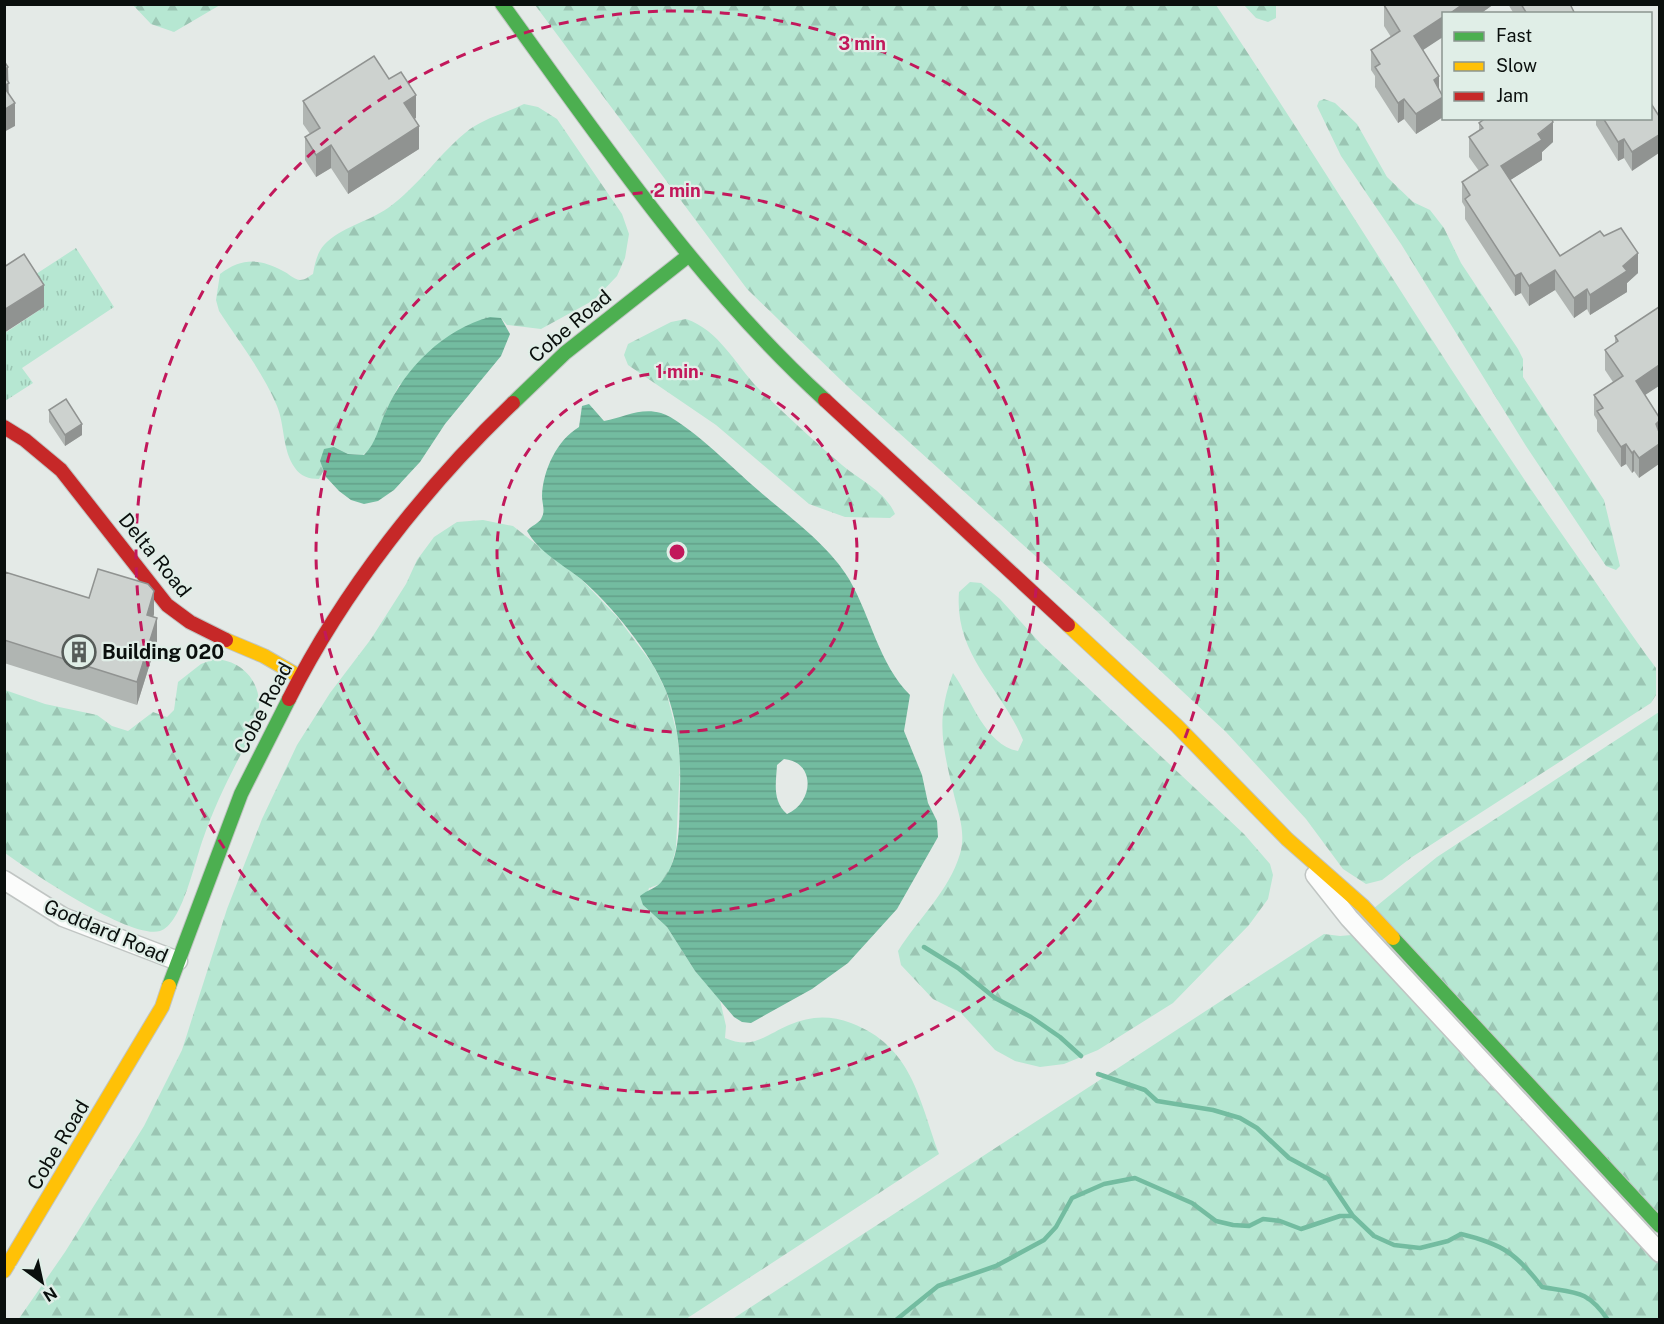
<svg xmlns="http://www.w3.org/2000/svg" width="1664" height="1324" font-family="'Public Sans',sans-serif">
<style>
.forest{fill:url(#forest-firs)}
.park{fill:url(#park-tufts)}
.water{fill:url(#water-rules);fill-rule:evenodd}
.lines{fill:none;stroke-linecap:round;stroke-linejoin:round}
.stream{stroke:#73bca0;stroke-width:4.5}
.street-casing{stroke:#c0c5c3;stroke-width:21}
.fast-casing{stroke:#c0c5c3;stroke-width:16}
.slow-casing{stroke:#c0c5c3;stroke-width:16}
.jam-casing{stroke:#c0c5c3;stroke-width:16}
.street{stroke:#fbfcfb;stroke-width:18}
.fast{stroke:#4caf50;stroke-width:14}
.slow{stroke:#ffc107;stroke-width:14}
.jam{stroke:#c62828;stroke-width:14}
.wall{fill:#b0b5b2}
.shaded-wall{fill:#909391}
.building{fill:#cdd2cf;stroke:#909391;stroke-width:1.5}
.ring{fill:none;stroke:#c2185b;stroke-width:3;stroke-dasharray:10 8}
.labels{text-anchor:middle;dominant-baseline:central;stroke-width:4.5;stroke-linejoin:round;paint-order:stroke}
.street-label{font-size:20px;fill:#0a0f0d;stroke:#e0eee7}
.poi-label{font-size:20px;font-weight:bold;fill:#0a0f0d;stroke:#e0eee7;text-anchor:start}
.centre{fill:#c2185b;stroke:#e0eee7;stroke-width:3}
.ring-label{font-size:18px;text-anchor:middle;font-weight:bold;fill:#c2185b;stroke:#e0eee7;stroke-width:4.5;stroke-linejoin:round;paint-order:stroke}
</style>
<defs>
<pattern id="forest-firs" width="22" height="20" patternUnits="userSpaceOnUse" patternTransform="scale(1.5)"><rect width="22" height="20" fill="#b6e7d2"/><path d="M5 1l3.5 6h-7zM16 11l3.5 6h-7z" fill="#9bc5b3"/></pattern>
<pattern id="park-tufts" width="24" height="20" patternUnits="userSpaceOnUse" patternTransform="scale(1.5)"><rect width="24" height="20" fill="#b6e7d2"/><path d="M3 7l-1-3M5 7V3M7 7l1-3M15 17l-1-3M17 17v-4M19 17l1-3" fill="none" stroke="#9bc5b3"/></pattern>
<pattern id="water-rules" width="6" height="5" patternUnits="userSpaceOnUse" patternTransform="scale(1.5)"><rect width="6" height="5" fill="#73bca0"/><path d="M0 2.5h6" fill="none" stroke="#62a089"/></pattern>
</defs>
<rect width="100%" height="100%" fill="#e4eae7"/>
<path class="forest" d="M133,5H220L174,32L151,24Z
M535,5H1216C1340,191 1455,384 1585,567C1609,601 1631,635 1656,668V695L1651,703L1412,857L1382,880L1366,884L1343,869L1306,819L1226,732L1092,607L847,386L747,289Z
M1244,5H1276V18L1268,22L1256,18Z
M1324,99L1335,103L1357,124L1387,177L1413,202L1430,210L1444,228L1461,263L1518,349L1523,359V377L1604,500L1620,566L1616,570L1606,566L1526,446L1401,244L1341,156L1317,106L1319,101Z
M524,104L538,107L557,119L622,214L629,234L625,258L617,276L594,300L541,329L507,325L501,318L399,385L386,411L375,445L363,455L348,454L334,447L320,461L324,470L319,479C309,479 300,476 295,468C282,450 285,425 277,406C263,372 239,342 219,311L216,300L220,274C241,258 260,258 283,271C288,273 293,279 300,280C305,280 308,277 313,274C315,263 317,253 324,245C341,227 368,222 388,208C419,186 440,152 470,129C487,117 506,113 524,104Z
M686,319C719,330 735,364 758,388C785,414 813,441 842,465C861,481 885,491 895,514L890,518L845,517L809,504L716,425L628,365L624,355L628,344L671,322Z
M483,520L513,526L582,580L618,618L653,665L666,691L677,734L680,763L676,848L670,871L660,884L649,888L643,905L667,927L695,971L720,1000L726,1026L725,1038C752,1050 764,1036 789,1025C810,1016 829,1015 851,1023C912,1046 919,1099 939,1154L686,1319L18,1320L65,1252L144,1126L182,1050L227,909L262,819L297,745L330,693L371,639L406,584L417,560L434,537L457,522Z
M970,582L981,583L1000,599L1041,644L1244,834L1270,864L1273,875L1268,899L1249,925L1173,1003L1098,1050L1064,1064L1040,1067L1015,1061L995,1050L961,1013L933,999L901,965L898,951C918,919 949,891 960,854C966,834 959,815 954,795C943,747 935,721 953,673C971,698 985,745 1018,751L1023,740C1001,687 954,656 959,592Z
M214,659C244,660 264,685 258,714C256,729 246,743 240,756C226,783 213,810 203,839C195,860 182,925 160,931C131,940 31,872 5,853V690L45,704L97,715L112,726L128,731L153,712L167,717L174,710L178,682L201,664Z
M1659,712V1226L1368,913L1437,857Z
M1324,934L1340,936L1363,934L1659,1253V1319L731,1320Z"/>
<path class="park" d="M76,248L114,307L22,368L33,383L5,401V333L44,307L33,276Z"/>
<path class="water" d="M490,317L501,318L510,334L501,356L445,424L420,462L394,490L378,501L364,504L351,500L339,491L326,477L320,461L324,449L334,447L348,454L364,455C377,442 378,428 386,411C405,368 444,329 490,317Z
M589,404L604,421C624,417 641,407 661,413C684,420 732,467 751,484C782,512 827,542 849,579C871,617 879,664 910,695L904,731L922,775L928,803L937,821L938,837L897,909L848,963L812,989L751,1023L742,1022L734,1017L695,971L667,927L643,905L640,896C647,890 657,888 662,881C682,858 679,818 680,789C681,756 678,722 666,691C651,653 612,606 581,579C562,564 539,552 527,531C531,526 539,523 541,519C546,511 542,504 542,496C543,470 557,440 579,427L582,406ZM784,759C816,762 814,802 787,814C772,801 776,783 777,765Z"/>
<g class="lines">
<path class="stream" d="M924,947L958,968L995,998L1031,1017L1060,1037L1081,1056
M1098,1074L1145,1090L1157,1101L1213,1110L1240,1118L1257,1128L1289,1158L1328,1179L1353,1216L1374,1236L1394,1245L1420,1248L1448,1241L1461,1234C1502,1244 1516,1253 1542,1287C1575,1293 1587,1289 1608,1320
M896,1320L938,1286L996,1266L1044,1240L1056,1227L1072,1198L1104,1184L1135,1178L1192,1203L1216,1221L1233,1225L1249,1226L1263,1219L1280,1221L1301,1229L1340,1216H1353"/>
<g class="street-casing">
<path id="street" d="M1315,875L1349,918L1660,1253
M4,880L63,917L178,961"/>
</g>
<g class="fast-casing">
<path id="fast" d="M502,4C602,142 698,284 825,400
M513,403L565,353L688,256
M1393,938L1660,1226
M169,986L241,794L289,699"/>
</g>
<g class="slow-casing">
<path id="slow" d="M1068,625L1177,726L1287,839L1363,906L1393,938
M226,640L264,656L300,677
M4,1271L162,1007L169,986"/>
</g>
<g class="jam-casing">
<path id="jam" d="M825,400L1068,625
M4,427L25,440L61,470L167,605L190,622L226,640
M289,699C343,591 426,486 513,403"/>
</g>
<use href="#street" class="street"/>
<use href="#fast" class="fast"/>
<use href="#slow" class="slow"/>
<use href="#jam" class="jam"/>
</g>
<path class="wall" d="M1494,4L1480,14H1443L1423,50L1439,90L1443,117L1416,134L1404,119L1398,123L1375,87V76L1371,70V50L1391,37L1384,26V5Z
M1508,4H1571L1574,14H1514Z
M389,79L416,118L414,119L419,149L348,194L331,168L316,177L305,160V137L310,134L303,124V101Z
M1596,118H1650L1632,171L1624,158L1618,161L1596,125Z
M1479,123L1553,142L1542,152V160L1510,180L1560,256L1604,236L1638,273L1627,283V292L1590,315L1587,309L1574,318L1555,290L1529,306L1521,293L1515,296L1465,219V207L1462,202V182L1479,171L1469,157V137L1479,130Z
M1659,307L1645,395L1639,478L1634,471L1632,473L1626,464L1621,467L1597,431V420L1594,415V395L1613,382L1605,370V350L1615,343V336Z
M49,410L82,435L65,446L49,422Z
M1659,552V575L1658,573V553Z
M4,574L89,598L154,614L153,617L157,641L137,705L4,663Z"/>
<path class="shaded-wall" d="M1463,4H1494L1480,14H1449Z
M1443,17V37L1414,56V36Z
M8,67L9,105L4,108V70Z
M1439,76V96L1434,80Z
M416,95V118L404,125V103Z
M1443,97V117L1416,134V114Z
M1404,99V119L1398,123V103Z
M15,103V126L4,132V110Z
M1553,122V142L1542,152V160L1501,186V166Z
M419,126V149L348,194V172Z
M1659,135V153L1632,171V152Z
M1624,139V158L1618,161V142Z
M331,145V168L316,177V155Z
M1638,253V273L1627,283V292L1590,315V295Z
M1555,270V290L1529,306V286Z
M1521,273V293L1515,296V276Z
M44,285V307L4,333V310Z
M1587,289V309L1574,318V298Z
M1659,365V386L1636,401V381Z
M1659,421V441L1656,424Z
M82,424V435L65,446V435Z
M1626,444V464L1621,467V447Z
M1659,444V464L1639,478V458Z
M1634,451V471L1632,473V453Z
M154,591V614L147,638V615Z
M157,618V641L137,705V682Z"/>
<path class="building" d="M1385,4H1463L1449,14H1443V17L1414,36L1439,76L1434,80L1443,97L1416,114L1404,99L1398,103L1375,67L1380,64L1371,50L1400,31L1384,5Z
M1521,4H1570L1574,12L1572,14H1527Z
M374,56L389,79L401,72L416,95L404,103L419,126L348,172L331,145L316,155L305,137L320,128L303,101Z
M4,61L8,67L4,70Z
M4,76L9,83L4,86Z
M4,87L15,103L4,110Z
M1650,102L1659,116V135L1632,152L1624,139L1618,142L1603,118H1650Z
M1486,118H1551L1553,122L1538,134L1542,140L1501,166L1560,256L1600,231L1604,236L1621,228L1638,253L1623,266L1627,271L1590,295L1587,289L1574,298L1555,270L1529,286L1521,273L1515,276L1465,199L1470,195L1462,182L1488,165L1469,137L1483,128L1479,123Z
M24,254L44,285L4,310V267Z
M1659,307V365L1636,381L1659,417V421L1656,424L1659,432V444L1639,458L1634,451L1632,453L1626,444L1621,447L1597,411L1603,408L1594,395L1623,376L1605,350L1618,341L1615,336Z
M66,399L82,424L65,435L49,410Z
M98,569L148,584L154,591L147,615L157,618L137,682L4,640L5,572L89,598Z"/>
<g class="ring">
<circle cx="677" cy="552" r="180"/>
<circle cx="677" cy="552" r="361"/>
<circle cx="677" cy="552" r="541"/>
</g>
<defs>
<g id="building-ring" transform="scale(1.725)"><circle r="9.5" fill="#e0eee7" stroke="#565c59" stroke-width="1.5"/><path d="M-4-6H4V6H1V3H-1V6H-4ZM-2.5-4.3h1.7v1.8h-1.7ZM.8-4.3h1.7v1.8H.8ZM-2.5-1h1.7V.8h-1.7ZM.8-1h1.7V.8H.8Z" fill="#565c59"/></g>
</defs>
<g fill-rule="evenodd">
<use href="#building-ring" x="79" y="652"/>
</g>
<g class="labels">
<g class="street-label">
<text transform="translate(570 326) rotate(-40)">Cobe Road</text>
<text transform="translate(155 555) rotate(51)">Delta Road</text>
<text transform="translate(263 708) rotate(-62)">Cobe Road</text>
<text transform="translate(106 931) rotate(23)">Goddard Road</text>
<text transform="translate(58 1145) rotate(-59)">Cobe Road</text>
</g>
<g class="poi-label">
<text x="102" y="652">Building 020</text>
</g>
</g>
<circle cx="677" cy="552" r="9" class="centre"/>
<g class="ring-label">
<text x="862" y="50">3 min</text>
<text x="677" y="197">2 min</text>
<text x="677" y="378">1 min</text>
</g>
<rect width="1664" height="1324" fill="none" stroke="#0a0f0d" stroke-width="12"/>
<rect x="1442" y="12" width="210" height="108" fill="#e0eee7" stroke="#8a9590" stroke-width="1.5"/>
<rect x="1454" y="32" width="30" height="9" fill="#4caf50" stroke="#8a9590" stroke-width="1.5"/>
<text x="1496" y="42" font-size="18" fill="#0a0f0d">Fast</text>
<rect x="1454" y="62" width="30" height="9" fill="#ffc107" stroke="#8a9590" stroke-width="1.5"/>
<text x="1496" y="72" font-size="18" fill="#0a0f0d">Slow</text>
<rect x="1454" y="92" width="30" height="9" fill="#c62828" stroke="#8a9590" stroke-width="1.5"/>
<text x="1496" y="102" font-size="18" fill="#0a0f0d">Jam</text>
<g transform="translate(42 1282) rotate(147)" stroke="#e0eee7" stroke-width="4.5" paint-order="stroke">
<path d="M0-4.5L10 22L0 15L-10 22Z" fill="#0a0f0d"/>
<text y="-9" font-size="16" font-weight="bold" text-anchor="middle" fill="#0a0f0d">N</text>
</g>
</svg>
